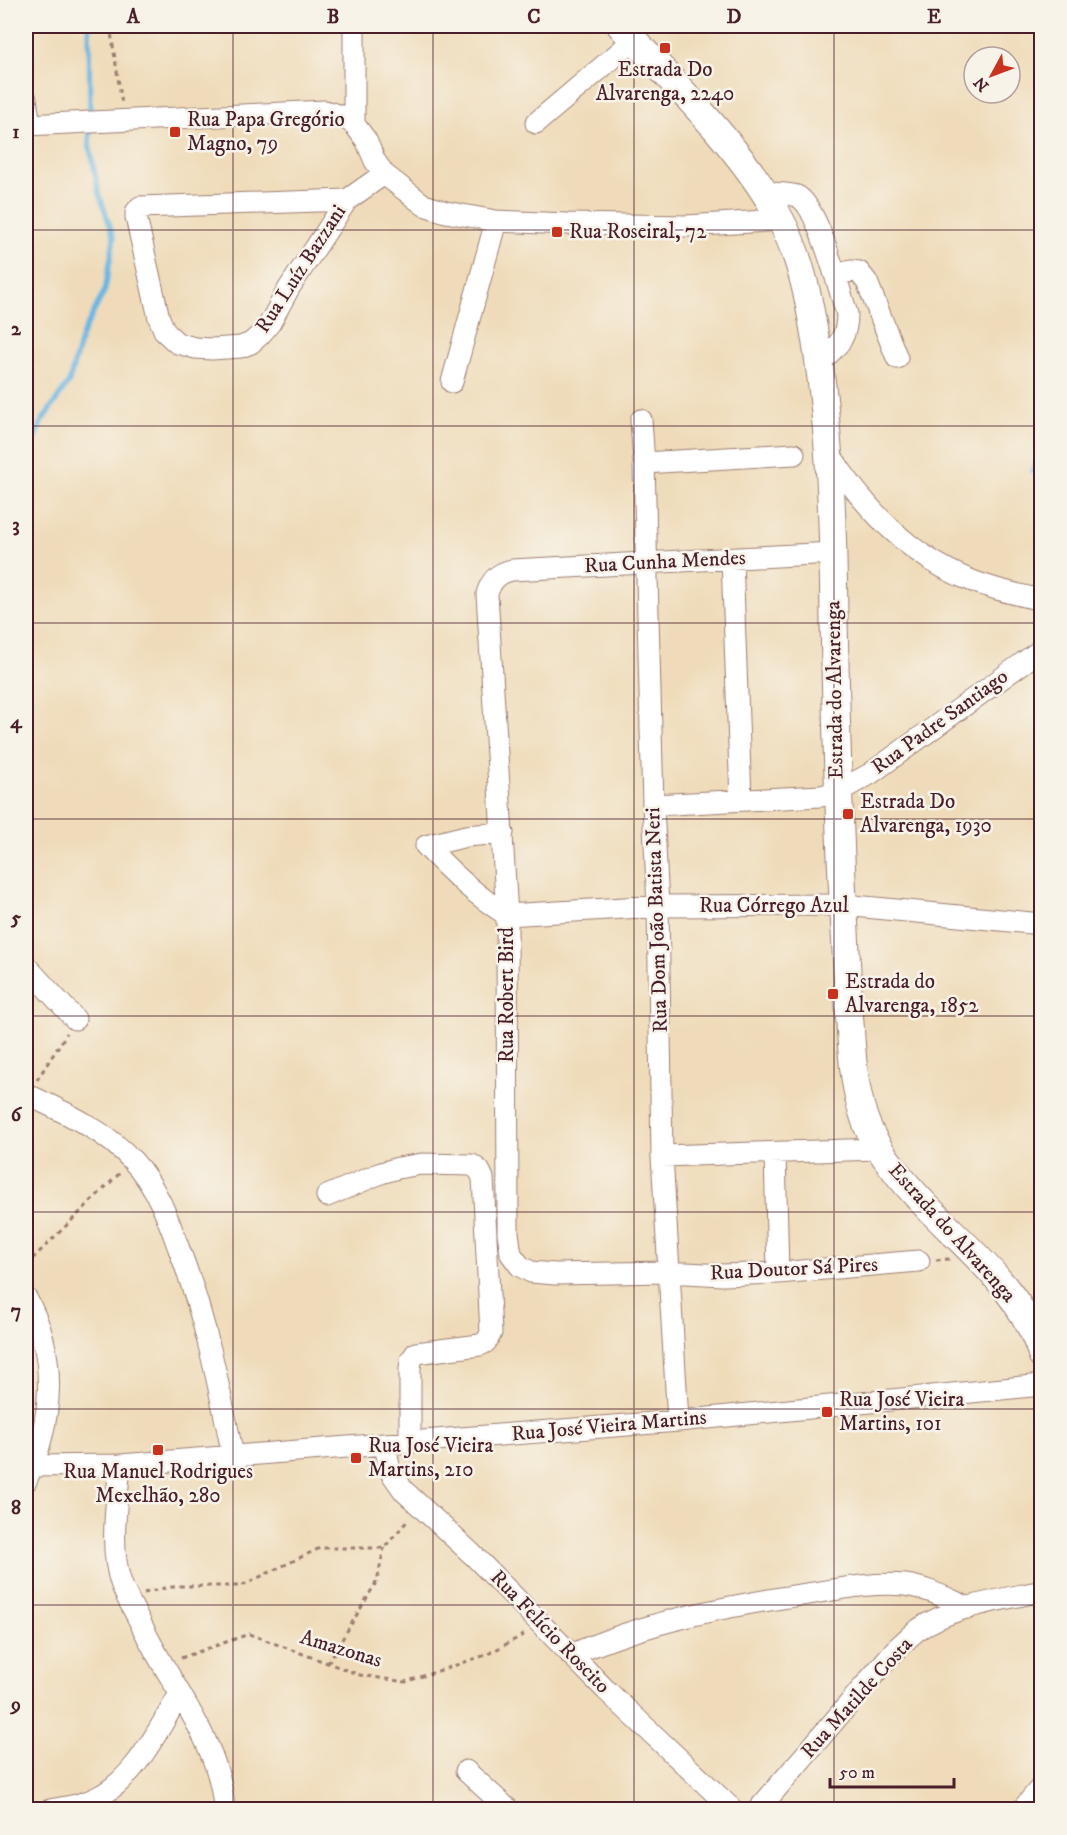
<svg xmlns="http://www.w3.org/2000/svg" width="1067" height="1835" font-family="'IM FELL DW Pica',serif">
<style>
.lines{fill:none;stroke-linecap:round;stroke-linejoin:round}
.stream{stroke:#67b5e1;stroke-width:5}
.minor-casing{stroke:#9c7d72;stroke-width:23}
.major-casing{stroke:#9c7d72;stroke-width:29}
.path{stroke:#9c7d72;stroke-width:3;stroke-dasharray:4.5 4.5;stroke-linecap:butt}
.minor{stroke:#fff;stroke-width:21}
.major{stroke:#fff;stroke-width:27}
.grid{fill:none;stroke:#4a1f2b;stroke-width:1.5;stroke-opacity:0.55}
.poi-dot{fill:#c8321e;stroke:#f7f3e8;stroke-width:2}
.labels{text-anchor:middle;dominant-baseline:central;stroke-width:5;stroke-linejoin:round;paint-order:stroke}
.poi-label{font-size:21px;fill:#4a1f2b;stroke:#f7f3e8;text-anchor:start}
.street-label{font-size:21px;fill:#4a1f2b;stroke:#f7f3e8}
.neatline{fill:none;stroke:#4a1f2b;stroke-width:2}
.grid-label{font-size:20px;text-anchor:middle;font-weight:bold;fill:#4a1f2b}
</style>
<rect width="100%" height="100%" fill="#f7f3e8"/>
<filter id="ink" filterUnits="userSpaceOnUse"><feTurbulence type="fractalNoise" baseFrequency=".0167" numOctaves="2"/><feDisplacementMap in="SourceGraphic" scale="12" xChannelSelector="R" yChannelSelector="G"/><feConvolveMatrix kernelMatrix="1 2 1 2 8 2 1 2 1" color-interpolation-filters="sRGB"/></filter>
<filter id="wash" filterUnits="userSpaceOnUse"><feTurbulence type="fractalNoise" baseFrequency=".008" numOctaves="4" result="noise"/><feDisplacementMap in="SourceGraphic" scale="24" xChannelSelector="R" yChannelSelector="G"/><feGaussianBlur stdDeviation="1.35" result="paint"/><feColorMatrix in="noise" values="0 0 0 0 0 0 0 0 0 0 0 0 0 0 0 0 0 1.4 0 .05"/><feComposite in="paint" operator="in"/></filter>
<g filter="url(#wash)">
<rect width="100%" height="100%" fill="#efdbb9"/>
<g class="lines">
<path class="stream" d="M89,26L90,118
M1032,471L1042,452
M26,475L27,458L42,421L69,382L82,335L105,290L114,238L99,193L89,143L90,127"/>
</g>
</g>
<g filter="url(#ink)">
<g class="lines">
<g class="minor-casing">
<path id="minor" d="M354,26V124L366,140L375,161L384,174L424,205L446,212L496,221L567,224L687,226L781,220
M26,99L30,125
M536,123L634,40
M26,125L325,111L341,116L354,124
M765,192C775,194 788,193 797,196C817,204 840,292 847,314C847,340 837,346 819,363
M347,200L140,207L136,212V217L159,318L165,332L177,343L195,348L212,349L241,347L251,343L260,335L270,323L289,288L347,200L384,174
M835,275L851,271L859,272L867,282L897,358
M452,382L496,221
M641,420L644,463L653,805L658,906L662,1156L678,1421
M829,453C864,508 912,559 975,582C996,590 1019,595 1042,600
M644,463L794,454
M833,553L512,570C498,573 491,580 487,594L507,915L508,1233L511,1254L520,1266L531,1272L555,1274L668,1272L723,1275L778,1273L919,1261
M732,559L741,800
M653,805L821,796L837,792L870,774L1042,649
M503,833L466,836L426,846C451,872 476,896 507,915L658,906L844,905L1042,924
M26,966L75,1019
M26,1094C62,1111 105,1130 133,1161C156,1186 168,1218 179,1249C205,1316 219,1386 233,1456
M775,1153L778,1273
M662,1156L878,1149
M327,1196L381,1173L398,1168L422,1164L472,1165L479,1170L483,1178L491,1333L486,1342L480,1345L416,1353L411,1360L410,1369V1442
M26,1298C59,1356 53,1421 26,1481
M385,1444L390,1471L404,1491L473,1555L606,1690L733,1810
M120,1465C117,1501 109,1548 121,1583C125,1595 133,1608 139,1620C147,1636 155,1652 165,1668C190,1711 222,1758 224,1810
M32,1466L120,1465L385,1444L678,1421L1042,1385
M571,1655C648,1621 731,1605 814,1593C844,1588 875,1582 905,1585C928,1588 948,1599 969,1608
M466,1771L509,1810
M50,1810C67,1807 84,1805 100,1796C137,1776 158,1729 180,1694
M758,1810L895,1650C902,1644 909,1637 916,1631C951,1606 1001,1600 1042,1591
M1022,1810L1042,1786"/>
</g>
<g class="major-casing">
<path id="major" d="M621,26C674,84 742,148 779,217C802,258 810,304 817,350C831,440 833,530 834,620C836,713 838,806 843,899C846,940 847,982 850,1023C852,1055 854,1087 864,1117C871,1139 884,1156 897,1173C945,1235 1018,1277 1042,1355"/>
</g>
<path class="path" d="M110,26L122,104
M37,1080L67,1033
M936,1260L950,1259
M26,1265L121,1172
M144,1593L165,1588L181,1586H241L320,1548H384L409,1519
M181,1658L249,1634L360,1675L405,1682L486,1655L525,1634
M328,1663L377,1581L384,1548"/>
<use href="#minor" class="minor"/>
<use href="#major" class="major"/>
</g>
</g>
<path class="grid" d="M233,26V1810M433,26V1810M634,26V1810M834,26V1810M26,230H1042M26,426H1042M26,623H1042M26,819H1042M26,1016H1042M26,1212H1042M26,1409H1042M26,1605H1042"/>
<g class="poi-dot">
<rect x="659" y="42" width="12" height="12" rx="3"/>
<rect x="169" y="126" width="12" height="12" rx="3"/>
<rect x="551" y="226" width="12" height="12" rx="3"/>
<rect x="842" y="808" width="12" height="12" rx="3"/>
<rect x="827" y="988" width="12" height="12" rx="3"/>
<rect x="821" y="1406" width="12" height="12" rx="3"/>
<rect x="152" y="1444" width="12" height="12" rx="3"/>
<rect x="350" y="1452" width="12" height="12" rx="3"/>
</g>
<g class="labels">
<g class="poi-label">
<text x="665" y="70" text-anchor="middle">Estrada Do<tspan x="665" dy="24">Alvarenga, 2240</tspan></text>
<text x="187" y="120">Rua Papa Gregório<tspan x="187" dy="24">Magno, 79</tspan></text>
<text x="569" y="232">Rua Roseiral, 72</text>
<text x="860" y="802">Estrada Do<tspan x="860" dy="24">Alvarenga, 1930</tspan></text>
<text x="845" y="982">Estrada do<tspan x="845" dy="24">Alvarenga, 1852</tspan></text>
<text x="839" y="1400">Rua José Vieira<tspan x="839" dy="24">Martins, 101</tspan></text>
<text x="368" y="1446">Rua José Vieira<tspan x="368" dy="24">Martins, 210</tspan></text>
<text x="158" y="1472" text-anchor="middle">Rua Manuel Rodrigues<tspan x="158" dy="24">Mexelhão, 280</tspan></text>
</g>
<g class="street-label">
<text transform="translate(301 269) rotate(-57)">Rua Luíz Bazzani</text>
<text transform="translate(665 562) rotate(-3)">Rua Cunha Mendes</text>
<text transform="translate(835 690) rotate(-91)">Estrada do Alvarenga</text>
<text transform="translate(940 722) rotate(-36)">Rua Padre Santiago</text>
<text x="774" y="906">Rua Córrego Azul</text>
<text transform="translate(657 920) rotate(-92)">Rua Dom João Batista Neri</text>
<text transform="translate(507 995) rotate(-90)">Rua Robert Bird</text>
<text transform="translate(952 1233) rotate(48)">Estrada do Alvarenga</text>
<text transform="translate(794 1269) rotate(-3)">Rua Doutor Sá Pires</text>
<text transform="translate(609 1426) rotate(-5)">Rua José Vieira Martins</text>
<text transform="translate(550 1632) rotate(46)">Rua Felício Roscito</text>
<text transform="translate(341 1649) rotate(17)">Amazonas</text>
<text transform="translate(857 1698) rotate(-48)">Rua Matilde Costa</text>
</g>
</g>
<rect width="1067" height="1835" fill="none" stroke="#f7f3e8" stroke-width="66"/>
<g transform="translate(992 75) rotate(229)"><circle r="28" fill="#f7f3e8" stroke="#b29e9c" stroke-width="1.5"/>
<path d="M0-4.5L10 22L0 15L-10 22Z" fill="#c8321e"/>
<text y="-9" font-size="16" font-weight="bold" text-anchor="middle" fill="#4a1f2b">N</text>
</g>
<path d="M830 1778v9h124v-9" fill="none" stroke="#4a1f2b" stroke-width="3"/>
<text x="839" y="1778" font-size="18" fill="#4a1f2b" stroke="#f7f3e8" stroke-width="4.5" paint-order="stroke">50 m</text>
<rect x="33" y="33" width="1001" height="1769" class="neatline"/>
<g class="grid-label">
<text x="133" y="23">A</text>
<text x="333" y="23">B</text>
<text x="534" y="23">C</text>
<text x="734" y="23">D</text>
<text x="934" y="23">E</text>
<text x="16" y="138">1</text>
<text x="16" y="335">2</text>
<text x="16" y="531">3</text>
<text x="16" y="728">4</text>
<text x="16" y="924">5</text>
<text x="16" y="1121">6</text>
<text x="16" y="1317">7</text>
<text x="16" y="1514">8</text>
<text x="16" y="1711">9</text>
</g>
</svg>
